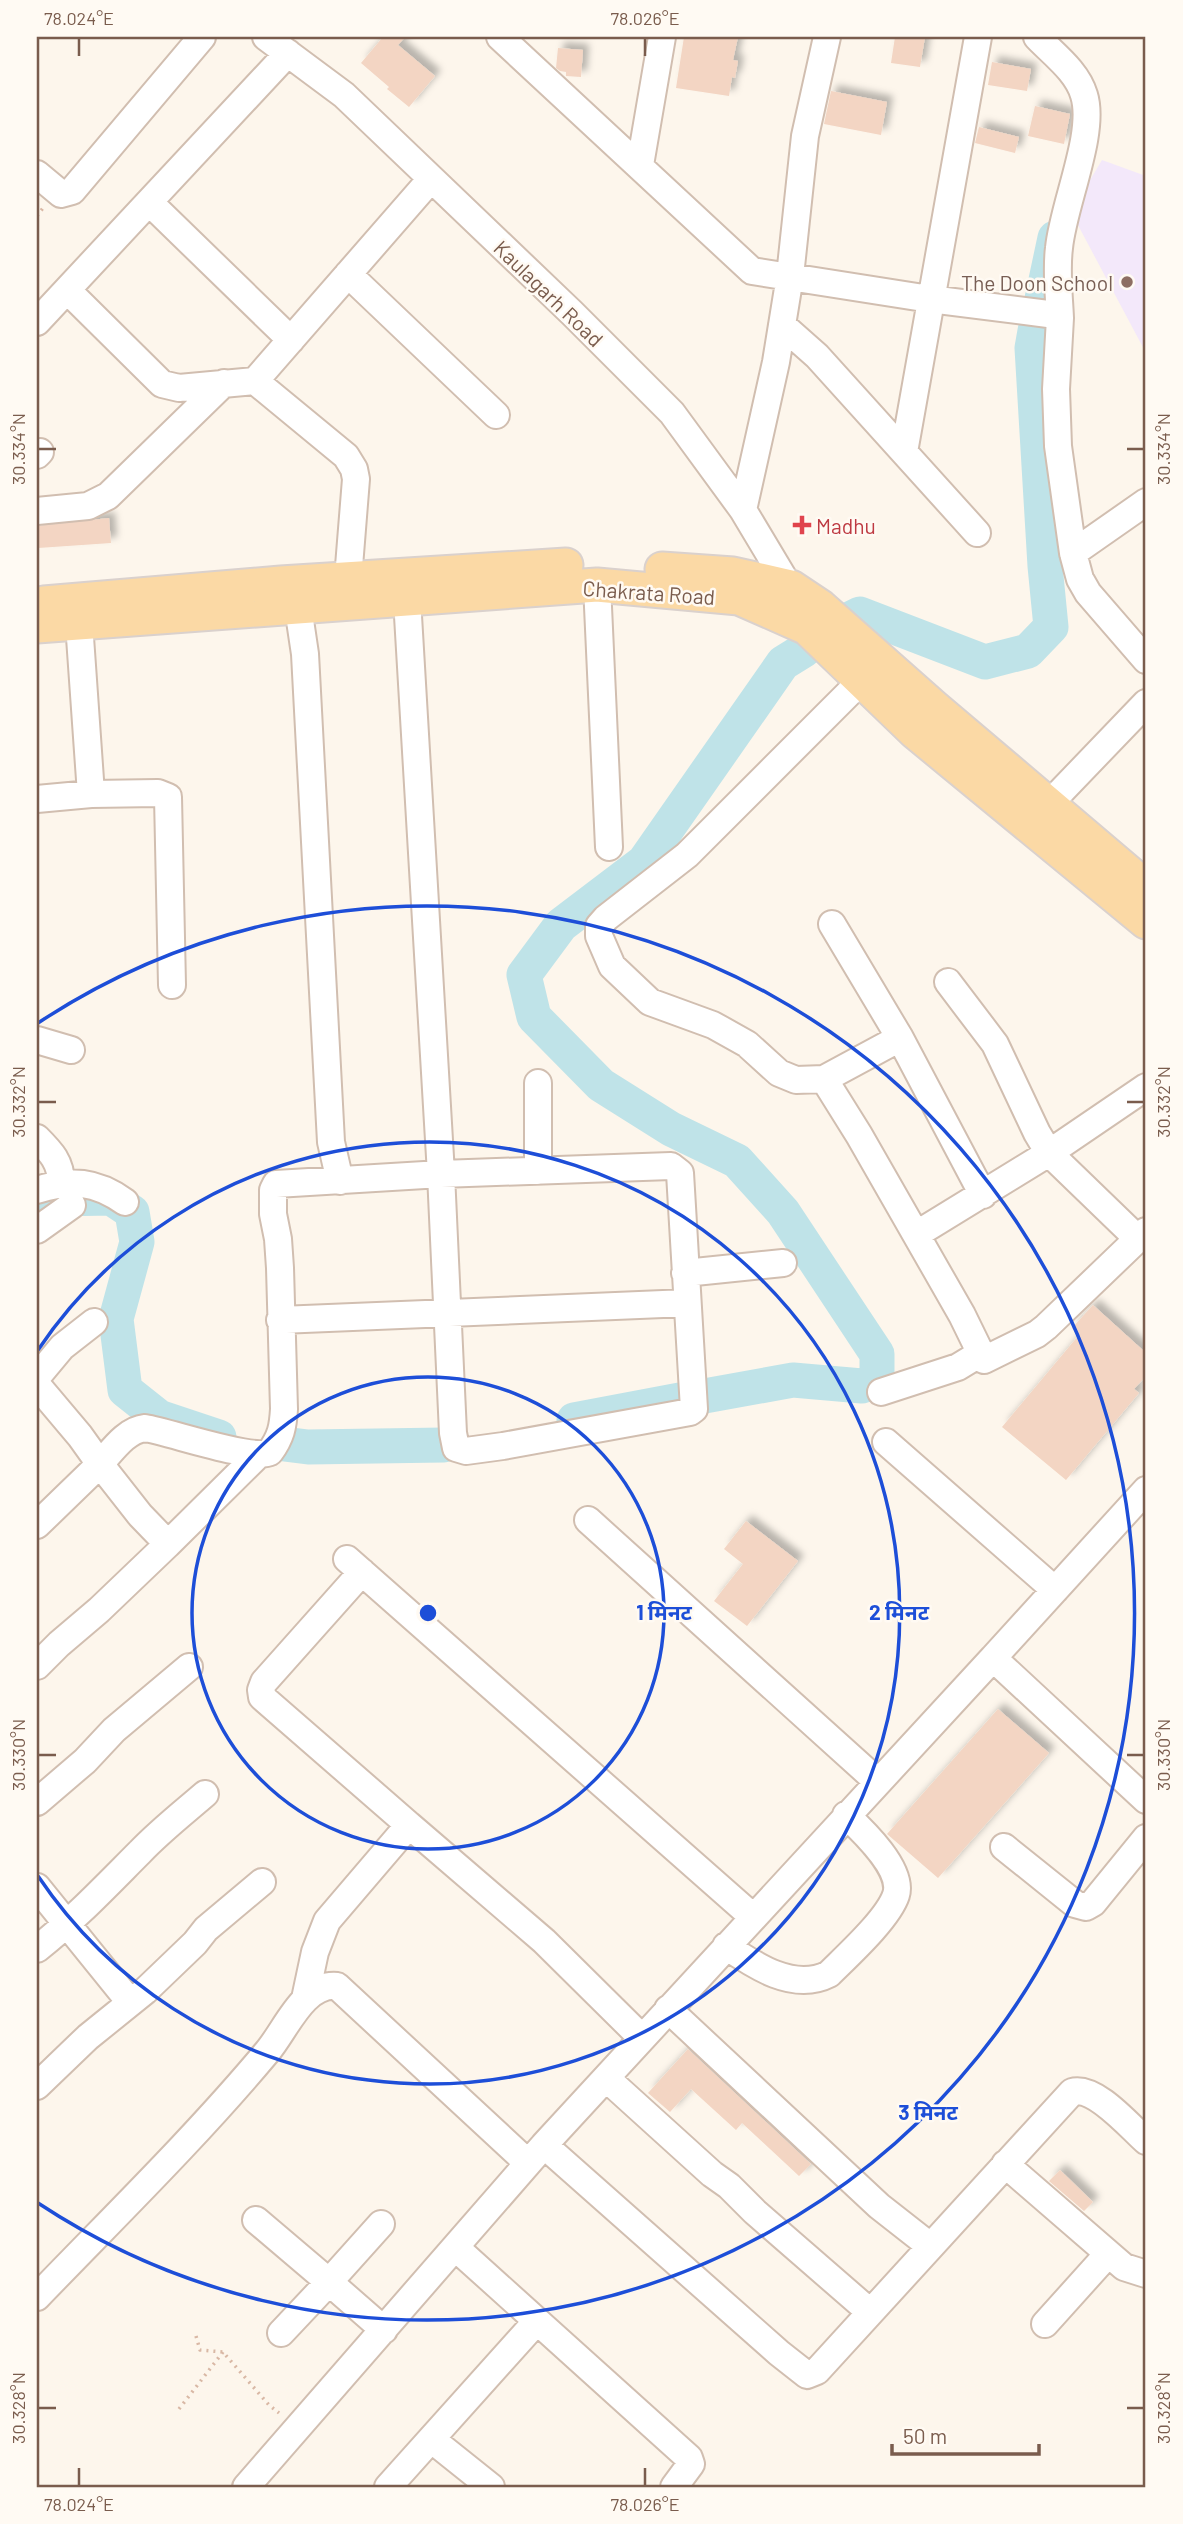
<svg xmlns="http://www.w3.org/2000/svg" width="1183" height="2524" font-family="Barlow,'Noto Sans Devanagari',sans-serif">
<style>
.education{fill:#f3e8fa}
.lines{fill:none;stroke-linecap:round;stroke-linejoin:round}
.river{stroke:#bfe3e8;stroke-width:35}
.building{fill:#f3d5c3;filter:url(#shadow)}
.minor-casing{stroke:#d1beb0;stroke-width:30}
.major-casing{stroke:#dad1cd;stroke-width:37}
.path{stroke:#d9b8a5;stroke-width:3.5;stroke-dasharray:2 5;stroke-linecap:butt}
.minor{stroke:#fff;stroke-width:26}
.major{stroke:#fbd9a5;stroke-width:33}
.ticks{fill:none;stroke:#7a5c4d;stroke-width:2.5}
.ring{fill:none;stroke:#1d4ed8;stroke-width:3.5}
.education-dot{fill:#8d6e63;stroke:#fffaf3;stroke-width:2.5}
.health-dot{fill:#e0444e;stroke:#fffaf3;stroke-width:2.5}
.labels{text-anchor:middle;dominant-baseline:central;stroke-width:5;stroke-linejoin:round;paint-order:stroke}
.education-label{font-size:21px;fill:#785e54;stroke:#fffaf3;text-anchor:end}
.street-label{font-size:21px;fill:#7a5c4d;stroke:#fffaf3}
.health-label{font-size:21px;fill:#be3a42;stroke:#fffaf3;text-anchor:start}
.centre{fill:#1d4ed8;stroke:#fffaf3;stroke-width:3.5}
.ring-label{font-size:21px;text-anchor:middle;font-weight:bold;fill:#1d4ed8;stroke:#fffaf3;stroke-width:5;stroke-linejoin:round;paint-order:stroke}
.neatline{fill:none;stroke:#7a5c4d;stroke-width:2.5}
.ticks-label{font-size:18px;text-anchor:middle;fill:#7a5c4d}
</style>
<defs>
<filter id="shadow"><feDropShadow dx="6" dy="-6" stdDeviation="3.5" flood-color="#0004"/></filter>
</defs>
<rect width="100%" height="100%" fill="#fdf6ec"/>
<path class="education" d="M1102,160L1146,176V353L1071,212Z"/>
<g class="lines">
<path class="river" d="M1042,299L1055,238
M850,619L860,614L985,662L1028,651L1051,627L1045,566L1032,348L1035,331
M37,1206L56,1199L111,1198L132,1212L137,1242L116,1319L125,1390L159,1417L219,1437
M699,1397L793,1380L862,1386L877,1380V1354L783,1212L737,1161L671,1129L601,1085L534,1017L524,975L561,925L644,862L783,663L804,650
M574,1420L680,1400
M284,1444L308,1447L444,1445"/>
</g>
<path class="building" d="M383,37H405L398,45L435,76L409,107L387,89L389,87L361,63Z
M684,37H738L733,60L738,61L735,78L732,77L729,96L676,88Z
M895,37H925L920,67L891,63Z
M558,48L583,50L581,77L566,76V72L560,71L556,68Z
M992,62L1031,69L1027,91L988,85Z
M831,91L887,102L881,135L824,124Z
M1035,106L1070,114L1064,144L1028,136Z
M979,127L1019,137L1015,153L975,143Z
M109,518L111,543L38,548L37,526Z
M1093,1305L1146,1353V1376L1134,1389L1139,1393L1066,1480L1002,1427L1079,1335L1072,1328Z
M746,1521L798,1561L747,1626L714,1601L743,1564L724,1549Z
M998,1709L1049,1753L938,1878L887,1834Z
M688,2049L811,2164L799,2176L742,2123L736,2130L691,2089L670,2112L648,2093Z
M1060,2170L1093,2202L1084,2211L1049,2181Z"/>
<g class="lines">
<g class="minor-casing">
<path id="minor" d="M266,37L344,95L572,313L672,413L743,510L795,597
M500,37L752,271L930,299L1056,315L1060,318L1056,389L1058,446L1073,553L1080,579L1088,593L1146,660
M1037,37C1053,54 1077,71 1084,95C1096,133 1063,205 1059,248C1056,271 1059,295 1060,318
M640,165L662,37
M37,174L61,194L72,191L202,37
M149,202L291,340
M348,274L496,415
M67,290L162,384L179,388L255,381L346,456L354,469L356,479L348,579
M37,322L288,53
M782,325L817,356L977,533
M255,381L431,179
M904,452L978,37
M37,455L40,452
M743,510L776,362L790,276L805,136L827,37
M37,511L88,506L108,496L224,383
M1073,553L1146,502
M597,585L609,847
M298,607L305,654L331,1142L340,1181
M874,668L687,855L606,918L599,926V936L612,966L650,1002L713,1025L747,1044L779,1073L796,1080L824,1079L859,1135L962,1315L984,1360L1037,1334L1046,1327L1146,1231
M91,794L158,793L168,797L172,985
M37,799L91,794L79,623
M1049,804L1146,703
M832,924L900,1038
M948,982L995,1044L1037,1133L1049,1153L1138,1239
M37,1040L71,1050
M824,1079L900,1038L983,1195
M37,1138C51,1152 61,1162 61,1183
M538,1171V1083
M37,1190C71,1179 96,1181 125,1202
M37,1230L72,1205
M917,1234L1049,1153L1146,1087
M685,1273L783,1263
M280,1320L687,1303
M37,1377L62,1347L94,1322
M37,1385L80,1436L100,1464L37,1525
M881,1392L958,1367L981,1353
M886,1442L1055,1590
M1146,1490L993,1658L1146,1800
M588,1520L877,1781
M168,1544L258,1455
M347,1559L753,1917
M37,1666L59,1644L99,1610L168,1544L140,1515L100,1464C112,1451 126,1430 145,1428C170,1432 252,1461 270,1452C281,1437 283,1427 284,1409L280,1268L278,1239L273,1214V1190L276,1184L441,1174L671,1166L680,1173L694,1409L690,1412L503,1446L466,1451L456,1448L453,1433L441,1174L406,582
M37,1802L85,1761L114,1730L189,1667
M409,1825L544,1941L642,2038
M1004,1847L1075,1904L1086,1907L1093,1903L1146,1838
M37,1887L130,2002
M726,1946C755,1966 794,1992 829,1974C847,1956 888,1919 896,1895C904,1870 863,1831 846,1815
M37,1949C74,1920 107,1885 140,1852C160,1831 183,1813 205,1794
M305,1999L315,1952L327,1921L409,1825L262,1697L261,1690L264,1682L362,1572
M668,2009L879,2206L930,2246
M606,2078L712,2174L729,2186L755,2212L870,2312
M37,2086L88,2037L145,1991L195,1943L206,1929L262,1882
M544,2145L779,2353L807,2375L817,2371L1072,2092C1095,2085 1130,2127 1146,2141
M1005,2164L1124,2267L1146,2274
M256,2220L329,2282L281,2333
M381,2224L329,2282L384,2330
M456,2248L689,2458L691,2464L674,2487
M37,2297C114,2217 195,2138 267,2052C286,2030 303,1983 337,1986L528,2163
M1045,2324L1108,2254
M431,2439L491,2487
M246,2487L544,2145L993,1658
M388,2487L537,2321"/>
</g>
<g class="major-casing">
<path id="major" d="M662,569L733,574L791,587L821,607L934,707L1146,887
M44,603L281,583L566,565
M37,626L597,585L739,598L807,628L915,732L1146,922"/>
</g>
<path class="path" d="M37,216L43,208
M196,2336L200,2350L223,2352L269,2405L279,2413
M179,2409L223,2352"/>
<use href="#minor" class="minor"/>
<use href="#major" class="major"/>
</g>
<path class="ticks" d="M79,38V56M645,38V56M38,449H56M1127,449H1144M38,1102H56M1127,1102H1144M38,1755H56M1127,1755H1144M38,2408H56M1127,2408H1144M79,2468V2486M645,2468V2486"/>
<g class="ring">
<circle cx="428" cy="1613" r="236"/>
<path d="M38 1350A471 471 0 1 1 38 1876"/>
<path d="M38 1023A707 707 0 1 1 38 2203"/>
</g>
<circle class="education-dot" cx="1127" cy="282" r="7"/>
<path class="health-dot" d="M798.5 514.5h7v7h7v7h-7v7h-7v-7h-7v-7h7z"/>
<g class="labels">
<g class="education-label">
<text x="1113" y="282">The Doon School</text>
</g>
<g class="street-label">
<text transform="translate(549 293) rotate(44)">Kaulagarh Road</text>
<text transform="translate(649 592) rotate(4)">Chakrata Road</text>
</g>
<g class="health-label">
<text x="816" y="525">Madhu</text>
</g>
</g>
<circle cx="428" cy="1613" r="10" class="centre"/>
<g class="ring-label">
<text x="664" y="1620">1 मिनट</text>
<text x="899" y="1620">2 मिनट</text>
<text x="928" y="2120">3 मिनट</text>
</g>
<rect width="1183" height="2524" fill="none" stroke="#fffaf3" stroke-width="77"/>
<path d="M892 2444v10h147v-10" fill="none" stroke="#7a5c4d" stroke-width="3.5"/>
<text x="903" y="2444" font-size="21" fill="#7a5c4d" stroke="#fffaf3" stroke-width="5" paint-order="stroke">50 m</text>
<rect x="38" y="38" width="1106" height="2448" class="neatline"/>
<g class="ticks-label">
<text x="79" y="25">78.024°E</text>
<text x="645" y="25">78.026°E</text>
<text transform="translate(19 449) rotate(-90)" y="6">30.334°N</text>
<text transform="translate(1164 449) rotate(-90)" y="6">30.334°N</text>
<text transform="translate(19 1102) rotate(-90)" y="6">30.332°N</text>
<text transform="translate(1164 1102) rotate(-90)" y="6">30.332°N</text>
<text transform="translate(19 1755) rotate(-90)" y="6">30.330°N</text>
<text transform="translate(1164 1755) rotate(-90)" y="6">30.330°N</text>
<text transform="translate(19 2408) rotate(-90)" y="6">30.328°N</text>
<text transform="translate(1164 2408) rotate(-90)" y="6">30.328°N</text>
<text x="79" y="2511">78.024°E</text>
<text x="645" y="2511">78.026°E</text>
</g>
</svg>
